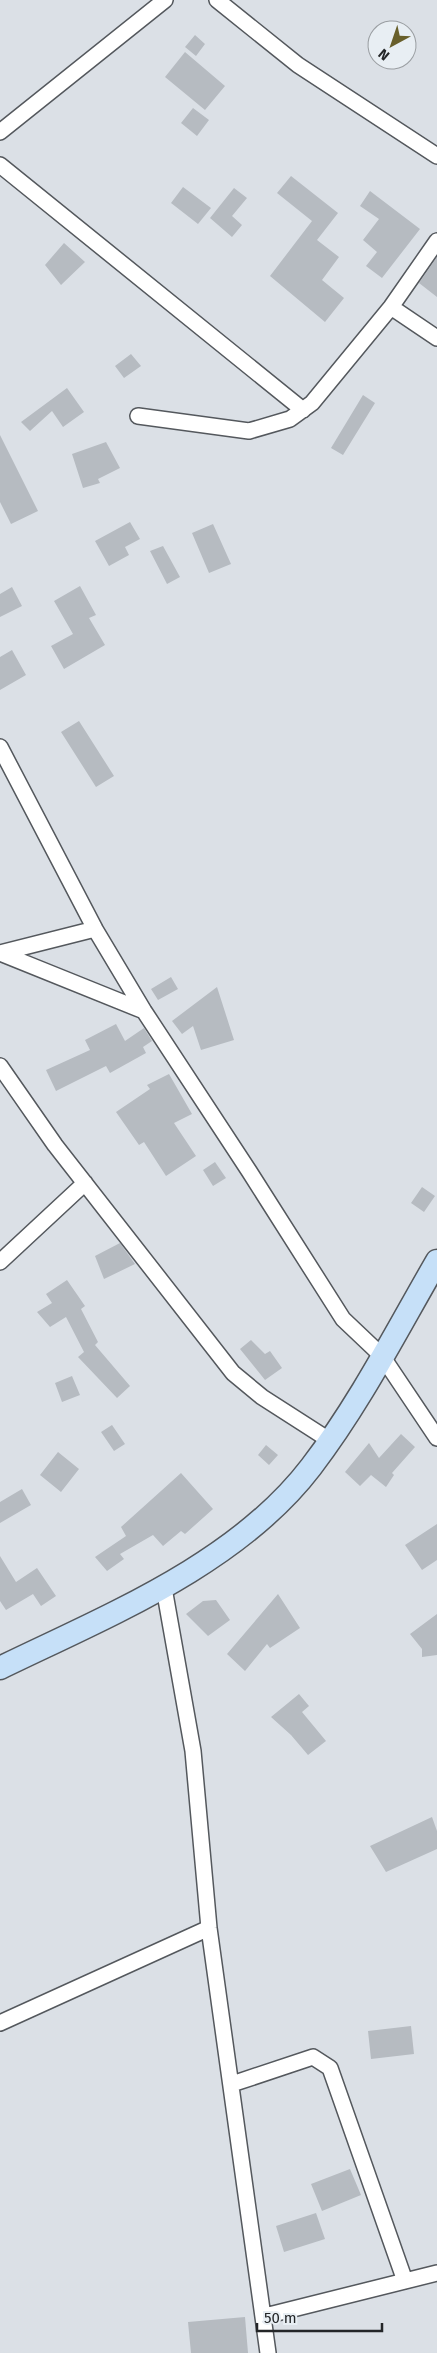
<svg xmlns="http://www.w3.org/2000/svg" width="437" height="2353" font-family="'Fira Sans',sans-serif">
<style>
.building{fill:#b6bbc1}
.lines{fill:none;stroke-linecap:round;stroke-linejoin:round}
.minor-casing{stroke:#54585d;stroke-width:18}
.secondary-casing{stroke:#54585d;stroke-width:25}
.minor{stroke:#fff;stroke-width:15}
.secondary{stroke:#c6e0f8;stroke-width:22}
</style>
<rect width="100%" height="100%" fill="#dbe0e6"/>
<path class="building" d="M195,35L205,44L196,56L185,47Z
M185,52L225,86L205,110L165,77Z
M193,108L209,120L197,136L181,123Z
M291,176L338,213L317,240L339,257L322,280L344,298L325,322L270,276L312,221L277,193Z
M183,187L211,208L198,224L171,203Z
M234,188L247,198L232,216L242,225L232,237L210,218Z
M370,191L420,229L382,278L366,266L377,252L363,240L379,219L360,206Z
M64,243L85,262L61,285L45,265Z
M437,257V297L419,283Z
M131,354L141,366L124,378L115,366Z
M67,388L84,412L63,427L52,411L30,431L21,422Z
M363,395L375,403L343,455L331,448Z
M0,435L38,511L11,524L0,502Z
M106,442L120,468L98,479L100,483L83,488L72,454Z
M130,522L140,539L125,547L129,555L109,566L95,541Z
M213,524L231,564L209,573L192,533Z
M163,546L180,577L167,584L150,551Z
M80,586L96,615L89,618L105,645L64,669L51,646L73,634L54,601Z
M12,587L22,606L0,617V594Z
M12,650L26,675L0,690V657Z
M79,721L114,776L96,787L61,732Z
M171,977L178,989L158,1000L151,989Z
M217,987L234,1040L201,1050L193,1026L182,1034L172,1021Z
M116,1024L125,1041L144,1028L152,1041L143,1047L146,1053L110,1073L106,1066L56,1091L46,1070L90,1050L85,1040Z
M169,1074L192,1114L174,1123L196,1156L166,1176L144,1142L139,1145L116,1112L150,1089L147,1085Z
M215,1162L226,1178L213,1186L203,1170Z
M422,1187L435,1196L424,1212L411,1203Z
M120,1243L135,1264L104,1279L95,1256Z
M67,1280L85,1306L81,1309L98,1342L95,1345L130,1386L117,1398L78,1357L84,1352L66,1317L50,1327L37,1312L52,1303L46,1294Z
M251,1340L265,1354L270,1351L282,1368L265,1380L240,1349Z
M72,1376L80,1395L62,1402L55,1383Z
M112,1425L125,1444L114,1451L101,1432Z
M401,1434L415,1447L392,1473L394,1475L386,1487L371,1475L360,1486L345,1472L369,1443L379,1458Z
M266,1445L278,1455L269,1465L258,1455Z
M58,1452L79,1469L61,1492L40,1475Z
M181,1473L213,1509L185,1534L181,1531L163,1546L153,1535L120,1554L124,1559L107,1571L95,1557L126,1536L121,1527Z
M22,1489L31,1505L0,1523V1502Z
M437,1524V1560L422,1570L405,1545Z
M0,1556L16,1582L37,1568L56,1596L41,1606L33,1594L6,1610L0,1601Z
M278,1594L300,1628L270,1648L267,1644L245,1671L227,1654Z
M216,1600L230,1620L208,1636L186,1614L203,1601Z
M437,1614V1655L422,1657V1649L410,1634Z
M299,1694L309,1706L302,1712L326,1741L308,1755L291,1735L271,1717Z
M432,1817L437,1831V1849L386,1872L370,1846Z
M411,2026L414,2054L371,2059L368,2031Z
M350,2169L361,2195L322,2211L311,2184Z
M316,2213L325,2239L284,2252L276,2226Z
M245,2317L248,2353H191L188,2322Z"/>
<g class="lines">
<g class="minor-casing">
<path id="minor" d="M217,0L298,65L437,156
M0,132L165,0
M0,165L303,410
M391,307L437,338
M138,416L249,431L290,419L312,403L391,307L437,241
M0,747L95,929L144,1011L249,1171L343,1319L382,1356L437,1438
M0,953L144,1011
M0,953L95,929
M0,1066L55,1145L233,1373L262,1397L329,1440
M0,1262L85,1183
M164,1588L193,1751L209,1928L268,2353
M0,2023L209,1928
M232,2084L313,2057L330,2068L405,2281
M265,2316L437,2273"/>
</g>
<g class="secondary-casing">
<path id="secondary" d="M0,1668C107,1616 237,1564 311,1467C360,1403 397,1330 437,1261"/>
</g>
<use href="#minor" class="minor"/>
<use href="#secondary" class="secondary"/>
</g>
<g transform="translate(392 45) rotate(220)"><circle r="24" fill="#e8eef3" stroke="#9a9ea2"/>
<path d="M0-4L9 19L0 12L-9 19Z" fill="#685f2b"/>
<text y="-8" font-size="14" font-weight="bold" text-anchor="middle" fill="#242628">N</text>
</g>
<path d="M257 2323v8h125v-8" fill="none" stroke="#242628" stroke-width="2.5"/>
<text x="264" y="2323" font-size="15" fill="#242628" stroke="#e8eef3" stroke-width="4" paint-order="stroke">50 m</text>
</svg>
